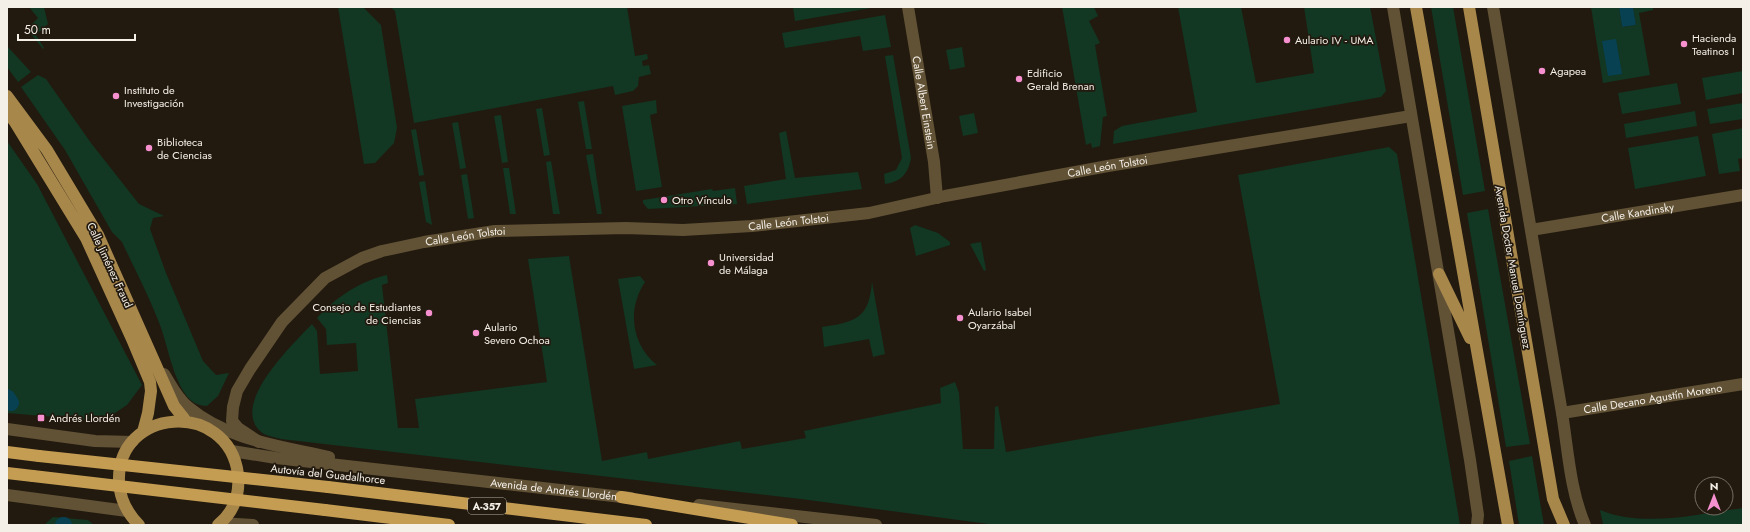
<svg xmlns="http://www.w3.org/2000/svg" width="1750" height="532" font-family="Jost,sans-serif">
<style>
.green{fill:#123723}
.water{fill:#084152}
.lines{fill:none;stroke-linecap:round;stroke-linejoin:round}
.canal{stroke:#084152;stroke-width:16}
.minor{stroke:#615236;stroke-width:12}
.major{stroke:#a8874b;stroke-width:12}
.highway{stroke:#c49d53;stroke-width:12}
.highway-bridge{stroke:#c49d53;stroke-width:12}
.poi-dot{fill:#f690cf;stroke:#221a0f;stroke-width:1.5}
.labels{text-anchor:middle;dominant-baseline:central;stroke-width:3.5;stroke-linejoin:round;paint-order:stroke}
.shield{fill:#221a0f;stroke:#b5afa6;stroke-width:1}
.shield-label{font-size:10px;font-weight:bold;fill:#f4efe7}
.poi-label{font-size:11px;fill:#f4efe7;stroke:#221a0f;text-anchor:start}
.street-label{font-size:11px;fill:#f4efe7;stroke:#221a0f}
</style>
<rect width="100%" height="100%" fill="#221a0f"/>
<path class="green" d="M29,7H44L48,24L36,35L44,48L43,49L27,29L38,18Z
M338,7H363L381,25L397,128L394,143L375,163L364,164Z
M390,7H627L635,56L647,54L648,59L642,61L643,66L649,65L651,74L639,77L638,86L633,91L615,95L613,86L414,123L395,11Z
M793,7H877L795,21Z
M1062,7H1094L1098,16L1089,21L1100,43L1095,45L1107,116L1103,117L1100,146L1092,148L1091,143L1086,145Z
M1178,7H1241L1256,83L1314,73L1304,7H1370L1386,91L1381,97L1113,144L1114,131L1122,126L1197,112Z
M1431,7H1453L1485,191L1463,195Z
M1591,7H1619L1622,27L1636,25L1633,7H1653V10L1639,13L1650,75L1603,83Z
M885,15L891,47L863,51L860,36L785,48L782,33Z
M7,46L31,72L18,82L7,67Z
M962,47L965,67L950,70L946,50Z
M893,55L911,158C908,174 901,182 885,184L884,174L896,170L902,158L885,56Z
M1743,71V93L1706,100L1702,78Z
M38,75L46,79L91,143L139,204L164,216L153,218L150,229L166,273L203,361L216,375L229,373L218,396L207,406C198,406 191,402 186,395C171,374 168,344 158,320C148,294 134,268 122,242L112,232L65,150L21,87Z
M1677,83L1681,104L1622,114L1618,93Z
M656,100L657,113L650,115L662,187L636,191L622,106Z
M584,101L592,149H586L578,102Z
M1743,103V119L1710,124L1707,109Z
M542,108L550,155L544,156L536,109Z
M1695,111L1697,126L1626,138L1624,124Z
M974,113L978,133L963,136L959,116Z
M501,115L508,162L502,163L494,116Z
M458,122L466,168L460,169L452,123Z
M1743,128V158L1738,159L1740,171L1719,174L1712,134Z
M416,129L424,175L419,176L411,130Z
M786,131L795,178L858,172L862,189L747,204L744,186L786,179L779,133Z
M1698,136L1706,176L1635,189L1628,148Z
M7,141L37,184L142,385L127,405L103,421L7,413Z
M1389,147L1397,154L1460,525H996L801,499L281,439C274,437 264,436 259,430C232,402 293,344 312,324L317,331L320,374L358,371L356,343L327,345L326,329L317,318C335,298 360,281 387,275L388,283L382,285L398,428H419L415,399L547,382L528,259L569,256L602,461L647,452L648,459L740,441L742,449L806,438L804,431L941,403L940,388L955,382L959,393L963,449H994L995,407L998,406L1006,452L1280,404L1238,175Z
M593,154L602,214H597L586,155Z
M551,161L560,214H553L546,162Z
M503,168H509L516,214H510Z
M467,174L474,218L468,219L461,175Z
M425,181L432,225L426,222L419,182Z
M735,188L737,204L648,209L643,203V200L712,189L713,191Z
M1488,209L1530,444L1506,447L1467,213Z
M915,225L938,233L950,242V245L916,256L910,228Z
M981,242L986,270L984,271L970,244Z
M640,276L645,282C627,309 631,344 657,365L634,369L618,279Z
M872,282L885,354L873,357L869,339L824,347L822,327C855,322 869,319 872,282Z
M1532,456L1544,525H1519L1509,461Z
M1743,508V525H1604L1603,524L1600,510C1644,528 1698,514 1743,508Z
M53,517L88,520L94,525H44Z"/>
<path class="water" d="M1619,7H1633L1636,25L1622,27Z
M1616,39L1622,74L1608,76L1602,41Z"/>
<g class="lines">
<path class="canal" d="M7,397L11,403
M63,525H64"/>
<g class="minor">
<path id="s1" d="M908,7L934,162L937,198"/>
<path d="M1393,7L1470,460L1478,515L1477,525"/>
<path d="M1493,7L1562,413C1568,450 1570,490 1585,525"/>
<path id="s2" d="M1531,230L1743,195"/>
<path d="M164,374C171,385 177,398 188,407C227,440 280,446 329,457"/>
<path id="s3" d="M1562,413L1743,384"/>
<path d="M7,429L95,441L132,442"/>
<path id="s4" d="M259,442L238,428L232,421L233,407L237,391L250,369L282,322L325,278L362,258L382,251L424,242L495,231L626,228L683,230L752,226L869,213L945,196L1108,166L1411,116"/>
<path id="s5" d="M232,451L276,458L631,498"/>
<path d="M7,495L127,511"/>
<path d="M699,505L876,525"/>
<path d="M220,523L253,525"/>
</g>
<path class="major" d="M1416,7L1508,525
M1469,7L1553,499L1564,525
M7,96L47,150L98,235L174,406L186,421
M7,112L15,122L86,238L132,339L150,382L151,391L148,413L143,432
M1439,274L1470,338
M139,525C127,513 120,499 119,482C116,407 228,399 238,474C240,494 234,512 218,525"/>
<path class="highway" d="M7,452L39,456
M7,473L33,476
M328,487L646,525
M621,497L792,525
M325,510L449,525"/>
<path class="highway-bridge" d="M39,456L328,487
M33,476L325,510"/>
</g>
<g class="poi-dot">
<circle cx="1287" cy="40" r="4"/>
<circle cx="1684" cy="44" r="4"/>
<circle cx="1542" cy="71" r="4"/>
<circle cx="1019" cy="79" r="4"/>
<circle cx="116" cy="96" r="4"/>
<circle cx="149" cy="148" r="4"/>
<circle cx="664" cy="200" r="4"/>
<circle cx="711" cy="263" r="4"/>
<circle cx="429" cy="313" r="4"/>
<circle cx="960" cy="318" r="4"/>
<circle cx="476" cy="333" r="4"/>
<rect x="37" y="414" width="8" height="8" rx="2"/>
</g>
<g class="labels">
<rect class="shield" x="468" y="498" width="38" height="16" rx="3"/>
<g class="shield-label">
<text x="487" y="506">A-357</text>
</g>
<g class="poi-label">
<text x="1692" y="38">Hacienda<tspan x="1692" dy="13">Teatinos I</tspan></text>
<text x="1295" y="40">Aulario IV - UMA</text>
<text x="1550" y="71">Agapea</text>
<text x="1027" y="73">Edificio<tspan x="1027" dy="13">Gerald Brenan</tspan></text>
<text x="124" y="90">Instituto de<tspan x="124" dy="13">Investigación</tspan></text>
<text x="157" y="142">Biblioteca<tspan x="157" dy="13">de Ciencias</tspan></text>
<text x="672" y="200">Otro Vínculo</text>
<text x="719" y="257">Universidad<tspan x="719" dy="13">de Málaga</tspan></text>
<text x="421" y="307" text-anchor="end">Consejo de Estudiantes<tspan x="421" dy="13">de Ciencias</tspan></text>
<text x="968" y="312">Aulario Isabel<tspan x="968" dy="13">Oyarzábal</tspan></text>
<text x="484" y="327">Aulario<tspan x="484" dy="13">Severo Ochoa</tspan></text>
<text x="49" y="418">Andrés Llordén</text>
</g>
<g class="street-label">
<text stroke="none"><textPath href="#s1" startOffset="97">Calle Albert Einstein</textPath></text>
<text stroke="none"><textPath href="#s4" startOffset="1005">Calle León Tolstoi</textPath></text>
<text stroke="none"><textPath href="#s2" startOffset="108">Calle Kandinsky</textPath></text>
<text stroke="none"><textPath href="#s4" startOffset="681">Calle León Tolstoi</textPath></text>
<text stroke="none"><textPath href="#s4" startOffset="357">Calle León Tolstoi</textPath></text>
<text transform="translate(110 265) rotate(65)">Calle Jiménez Fraud</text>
<text transform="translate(1513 267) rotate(80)">Avenida Doctor Manuel Domínguez</text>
<text stroke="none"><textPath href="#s3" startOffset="92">Calle Decano Agustín Moreno</textPath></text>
<text transform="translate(328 474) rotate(6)">Autovía del Guadalhorce</text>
<text stroke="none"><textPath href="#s5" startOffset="324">Avenida de Andrés Llordén</textPath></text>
</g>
</g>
<rect width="1750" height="532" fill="none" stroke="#f4efe7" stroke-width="16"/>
<g transform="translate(1714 496)"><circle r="19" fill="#221a0f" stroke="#766f65"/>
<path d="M0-3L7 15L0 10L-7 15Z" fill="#f690cf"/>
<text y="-6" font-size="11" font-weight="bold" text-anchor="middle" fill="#f4efe7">N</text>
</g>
<path d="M18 34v6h117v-6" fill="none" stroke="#f4efe7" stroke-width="2"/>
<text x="24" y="34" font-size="12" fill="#f4efe7" stroke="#221a0f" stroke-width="3" paint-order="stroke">50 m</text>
</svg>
